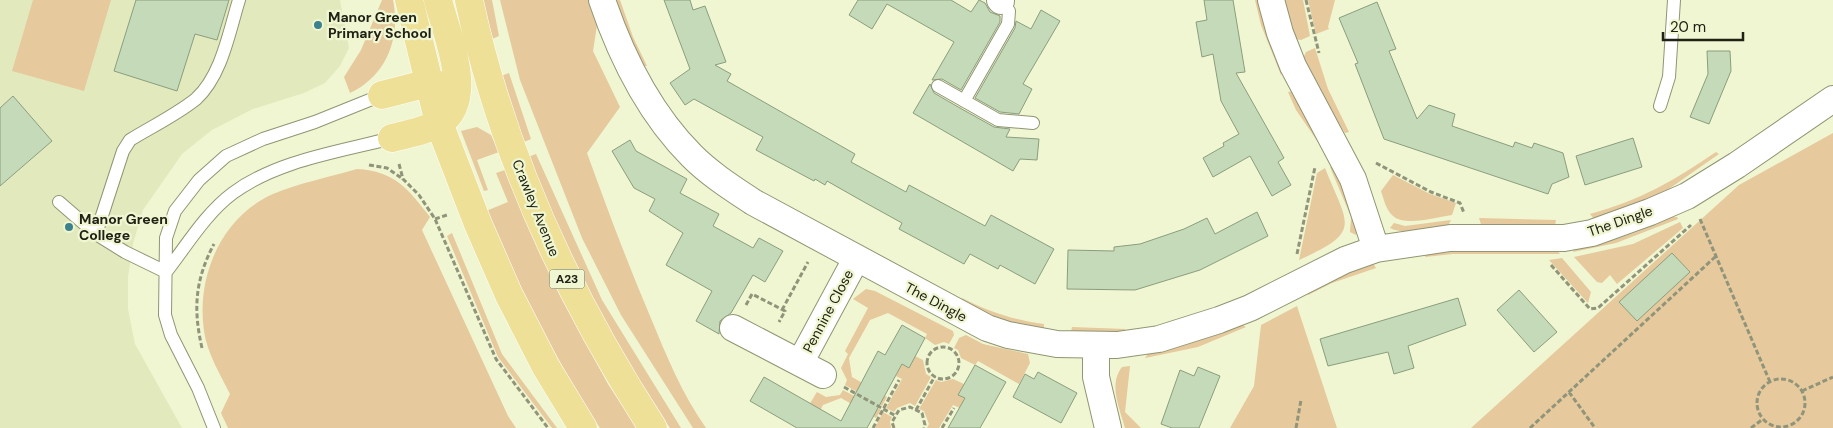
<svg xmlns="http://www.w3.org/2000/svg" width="1833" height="428" font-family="'DM Sans',sans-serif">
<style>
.built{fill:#e2eabd}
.green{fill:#e6c99c}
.building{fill:#c5dab9;stroke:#8a9e7f}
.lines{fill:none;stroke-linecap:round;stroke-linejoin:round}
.service-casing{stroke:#909573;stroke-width:14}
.minor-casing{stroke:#909573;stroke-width:28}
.primary-casing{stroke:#fff;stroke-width:29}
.path{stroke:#90947a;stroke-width:3;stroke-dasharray:5 2.5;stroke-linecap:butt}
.service{stroke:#fff;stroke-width:12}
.minor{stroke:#fff;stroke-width:26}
.primary{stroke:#efe098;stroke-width:28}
.poi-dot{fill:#3c828d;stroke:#f0f6d1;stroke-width:2}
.labels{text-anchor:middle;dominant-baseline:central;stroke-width:4.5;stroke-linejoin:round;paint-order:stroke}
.shield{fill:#f0f6d1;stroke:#5e624d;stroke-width:1}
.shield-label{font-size:12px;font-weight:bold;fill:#202215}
.poi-label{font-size:14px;font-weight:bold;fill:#202215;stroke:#f0f6d1;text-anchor:start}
.street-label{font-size:14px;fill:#202215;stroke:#f0f6d1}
</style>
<rect width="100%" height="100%" fill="#f0f6d1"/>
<path class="built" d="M0,0H340L349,48L340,66L325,83L304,93L253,109L212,130L182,154L143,210L133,244L128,277V309L135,344L182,428H0Z"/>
<path class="green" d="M33,0H111L84,91L12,71Z
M382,0H393C401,39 386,76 350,93L344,77L361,50Z
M483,0H492L499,36L492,39Z
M500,0H592L598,19L593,51L620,107L587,153C607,208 627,262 650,316C666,355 682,394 706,428H693L621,315L582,238L520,80Z
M617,0H620L633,37L647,66H639L614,4Z
M1255,0H1259L1283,71L1281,75L1261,25Z
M1284,0H1303L1310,36L1301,40L1295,39Z
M1308,0H1335L1328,27L1329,29L1316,34Z
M1315,48L1328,89L1349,132L1345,133L1316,87L1303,58L1306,52Z
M509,73L531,139L524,142L501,76Z
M1294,91L1320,136L1318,142L1296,110L1288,92Z
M477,127L491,135L499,152L477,160L488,190L484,191L461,131Z
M1833,133V428H1471L1739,185Z
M1716,152L1719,154L1663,193L1594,219L1590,214C1641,200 1673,181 1716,152Z
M536,154L602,300L681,428H670C610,344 568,251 528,157Z
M1330,167H1336L1357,228L1356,235L1350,232L1351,217Z
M1325,168C1348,226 1363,231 1299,260L1317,173Z
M357,169C395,171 408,189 430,217L422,230L508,416L516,428H228L221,413L230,394C220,374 207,353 204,331C196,277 221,217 273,194C300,183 329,177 357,169Z
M505,170L556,288L608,384L637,428H600C555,359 519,287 486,211L508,202L496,173Z
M1393,175L1430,194L1456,203L1452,215C1436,217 1406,227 1393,216C1386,210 1384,200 1381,191Z
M1669,217H1677L1678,219L1616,243L1573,252L1575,247C1608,243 1640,233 1669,217Z
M1479,218L1556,220L1555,225L1481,224Z
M1451,220L1448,226C1430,228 1407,236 1390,228L1394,223L1405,226Z
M1680,222L1683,228L1617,284L1610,275L1602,283L1597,282L1574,257L1633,244Z
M452,233L502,354L557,428H552L498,357L447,236Z
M1556,249L1560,254H1453L1425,257L1427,252Z
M1562,258L1591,292L1588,303L1549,260Z
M1373,263L1376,268L1332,283L1308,295L1307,290L1330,278Z
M866,289L875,291L953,331L954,335L949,344L944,342L935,345L925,338L927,334L888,313L870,320L849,358L852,377L887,397L882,406L845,385L847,380L841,368L848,354L845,351L868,308L853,299Z
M962,298C989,312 1014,320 1044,324V329L1014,324L960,302Z
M1297,306L1337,428H1230L1254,386L1261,325Z
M1241,324L1246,327L1198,347L1145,358L1149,352L1195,342Z
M1072,327L1125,329L1126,332H1071Z
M966,335L983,344L1028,354L1030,363L1019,384L978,361L975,365L961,358L958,350L954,348L959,338Z
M915,356L923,360L926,374L931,377L915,406L910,403L897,408L894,412L886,408L902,379L896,376L902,364L909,368Z
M1130,366L1125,412L1141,428H1125C1120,409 1108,385 1122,367Z
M953,379L964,384L959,395L965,398L960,408L953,405L939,428H927L929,424L924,411L919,409L936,380L941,382Z
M843,390L881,410L876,418L841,398L823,405L820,411L809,405L817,392L826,397L840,395Z
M883,412L892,417L890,421L891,428H875Z"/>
<path class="building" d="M136,0H229L217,40L195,34L177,91L114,71Z
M664,0H690L693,10L705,6L726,62L715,65L731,74L727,81L855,154L851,162L906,192L909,185L985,226L991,215L1054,249L1035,284L1000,265L998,269L970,254L964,264L899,229L902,223L864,202L827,181L825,185L815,179L814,181L756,150L763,137L694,99L685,105L670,83L690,69Z
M858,0H951L971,12L979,0L985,3L990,12L1000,16V22L961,90L942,79L932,80L954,42L887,4L872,29L849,15Z
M1204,0H1233L1245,72L1236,73L1284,158L1278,162L1291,185L1272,196L1250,156L1213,177L1203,158L1224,146L1223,143L1239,134L1221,101L1213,54L1202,57L1196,22L1207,20Z
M1377,2L1396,49L1389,51L1417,119L1429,105L1455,114L1452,126L1513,147L1515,142L1532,148L1534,143L1563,153L1569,177L1552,184L1548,194L1384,139L1355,64L1358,63L1339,18Z
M1041,10L1060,21L1023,84L1032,89L1019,114L1000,112L975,98L1015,28L1016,21L1031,29Z
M1707,51H1730L1731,71L1709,124L1690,117L1708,74Z
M930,84L934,93L960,108L994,127L1010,129L1006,137L1039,139L1037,160L1020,159L1013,171L913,113Z
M13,96L52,141L0,186V108Z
M1633,138L1642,167L1585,185L1576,156Z
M630,140L636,151L687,179L680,193L719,214L713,226L753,248L759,238L783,251L765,282L753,275L731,313L720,321L719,334L696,321L712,291L666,265L683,233L649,211L655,199L634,188L612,151Z
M1257,212L1268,236L1200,270L1135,290L1067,289L1068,250L1114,251V247L1140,244L1184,229L1207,218L1215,234Z
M1672,253L1690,272L1637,321L1619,302Z
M1519,290L1557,332L1534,352L1497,310Z
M1458,298L1466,325L1408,346L1414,368L1394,374L1388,352L1328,366L1320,339Z
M902,325L925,338L909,368L902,364L867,428H797L750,401L764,377L841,421L878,351L885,355Z
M975,365L1006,382L980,428H948L965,398L958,395Z
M1198,367L1220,376L1199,428H1172L1161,424L1180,370L1194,376Z
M1038,372L1077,393L1061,423L1013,397L1025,374L1034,379Z"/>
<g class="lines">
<g class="service-casing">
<path id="service" d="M938,86L998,120L1033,123
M964,101L1008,24L1009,11L1001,1
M1660,106L1669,77L1674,0
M59,202L96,234L125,252L166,272
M96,234L123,151L130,140C151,127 176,115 196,99C222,75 229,32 239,0
M166,272C187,245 206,213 233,193C278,160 339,152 392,138
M214,428L198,388L171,335L165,315L166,238L175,211L199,180L226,156L263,139L315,122L382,95"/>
</g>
<g class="minor-casing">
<path id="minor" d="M602,0C621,56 649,113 692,156C710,174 732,188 753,202L987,328L1008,335L1057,344L1117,345L1159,339L1219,320L1250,308L1345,260L1376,249L1450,238H1564L1592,233L1650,212L1687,196L1737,165L1833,99
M1000,0L1001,1
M1271,0L1280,33L1293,66L1353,179L1376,249
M733,328L823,375
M1096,345V377L1108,428
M800,363L856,259"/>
</g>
<g class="primary-casing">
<path id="primary" d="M409,0L439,123L478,224L509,295L546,367L583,428
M469,0C502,154 568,297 653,428
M382,95L417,86L446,85
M392,138C406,134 427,131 440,123C476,98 446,34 438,0"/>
</g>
<path class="path" d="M1306,0L1319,53
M1376,163L1431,192L1460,203L1464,213
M399,164L403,179L419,195L435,219L496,359L548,428
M369,165L387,168L403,179
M435,219L447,215
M1700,219L1770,382
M1297,254L1315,167
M1551,265L1590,309L1598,308L1691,225
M746,305L752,294L785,311L779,322
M782,310L808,262
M927 363a16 16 0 1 1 32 0a16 16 0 1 1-32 0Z
M202,348C193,309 195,280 214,244
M1757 403a24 24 0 1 1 48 0a24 24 0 1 1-48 0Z
M844,387L896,416
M1802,391L1833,377
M1569,392L1595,428
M916,410L935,376
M873,428L899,380
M894,428L892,422L899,410L910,407L922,413L925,425L924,428
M942,428L954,408
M1296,428L1301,400
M1530,428L1715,257
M1751,428L1763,419"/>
<use href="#service" class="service"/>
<use href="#minor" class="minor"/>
<use href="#primary" class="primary"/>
</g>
<g class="poi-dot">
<circle cx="318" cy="25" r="5"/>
<circle cx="69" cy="227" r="5"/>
</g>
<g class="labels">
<rect class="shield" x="549.5" y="269.5" width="35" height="19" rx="4"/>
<g class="shield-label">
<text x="567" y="279">A23</text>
</g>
<g class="poi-label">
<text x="328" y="17">Manor Green<tspan x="328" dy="16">Primary School</tspan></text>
<text x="79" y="219">Manor Green<tspan x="79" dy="16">College</tspan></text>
</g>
<g class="street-label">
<text transform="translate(536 208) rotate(68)">Crawley Avenue</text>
<text transform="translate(1620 221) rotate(-19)">The Dingle</text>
<text transform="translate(936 302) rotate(28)">The Dingle</text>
<text transform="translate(828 311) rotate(-62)">Pennine Close</text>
</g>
</g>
<path d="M1663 32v8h80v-8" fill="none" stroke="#202215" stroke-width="2.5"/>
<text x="1670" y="32" font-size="15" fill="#202215" stroke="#f0f6d1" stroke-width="4" paint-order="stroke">20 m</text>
</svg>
